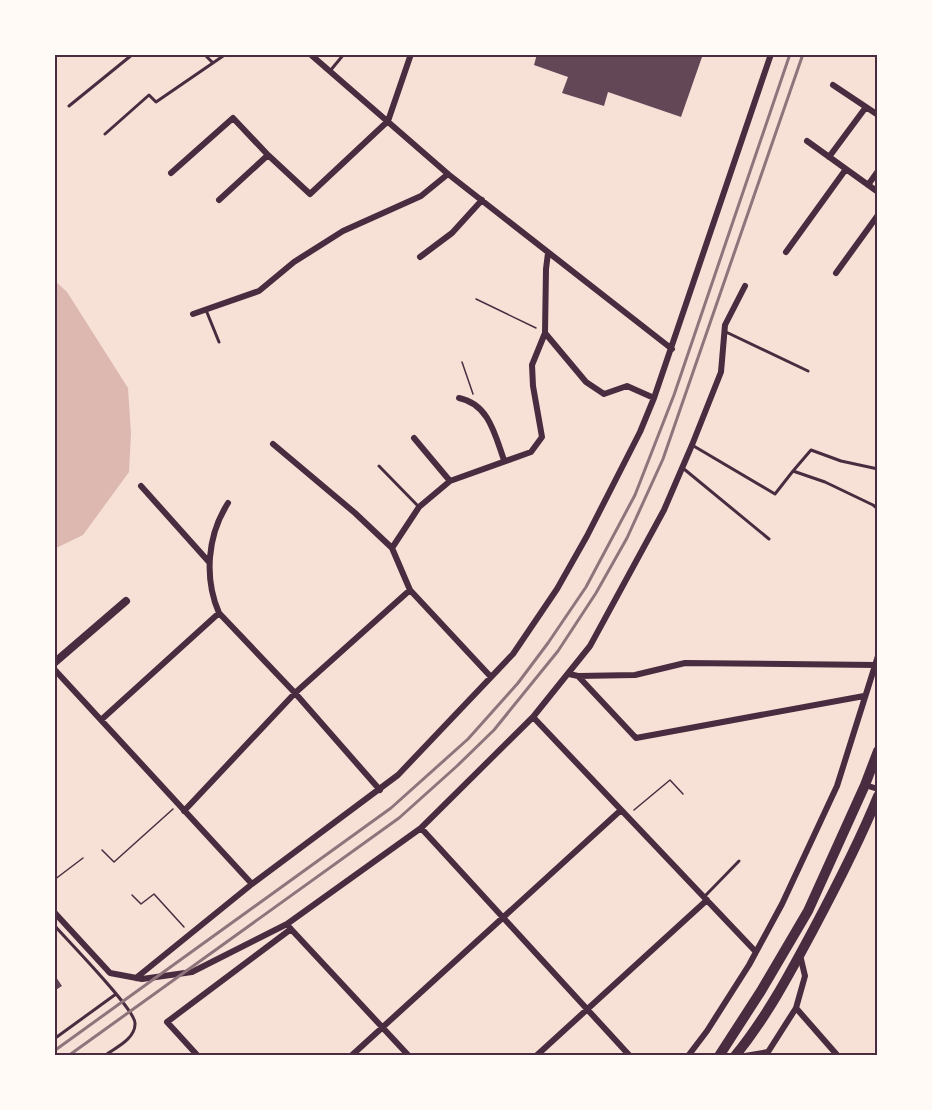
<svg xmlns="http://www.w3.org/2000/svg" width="932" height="1110" font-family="'Nunito Sans',sans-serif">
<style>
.water{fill:#dcb8b0}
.building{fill:#644757}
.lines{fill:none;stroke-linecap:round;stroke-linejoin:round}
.path{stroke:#4a2c40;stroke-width:1.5}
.service{stroke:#4a2c40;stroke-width:3}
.minor{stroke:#4a2c40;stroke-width:6}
.tertiary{stroke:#4a2c40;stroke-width:8}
.trunk{stroke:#4a2c40;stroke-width:10}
.rail{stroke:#8f747c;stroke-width:3}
.neatline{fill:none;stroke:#4a2c40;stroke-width:2}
</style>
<rect width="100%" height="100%" fill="#f7e1d7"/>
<path class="water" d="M54,280L67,292L128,388L131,433L129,472L83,535L54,549Z"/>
<path class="building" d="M537,54H692L702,57L681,117L608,92L604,106L562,93L568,77L534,65Z
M54,974L62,986L54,991Z"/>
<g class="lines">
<path class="path" d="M476,299L536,328
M462,362L473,394
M634,810L670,780L683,794
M102,850L114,862L173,809
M54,880L83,858
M132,895L141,904L154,894L184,927"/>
<path class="service" d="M204,54L213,63
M330,71L344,54
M69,106L133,54
M105,134L149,95L156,102L226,54
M206,310L219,342
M726,332L808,371
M692,445L775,494L793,471L825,482L873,505L878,509
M379,466L418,506
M684,469L769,539
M793,471L811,450L841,461L878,469
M705,896L739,861
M54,925C67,940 135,1009 135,1023C136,1039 115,1048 104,1056
M54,1039L116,994"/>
<path class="minor" d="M310,54L448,174L672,349
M833,85L878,115
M807,141L878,192
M829,157L866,107
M171,173L233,118L268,155L310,194L388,121L411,54
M868,185L878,171
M219,200L268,155
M786,252L846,169
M420,257L452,233L482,200
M836,273L878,215
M193,314L259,291L294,262L343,231L421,196L448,174
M545,333L586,382L604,394L627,386L654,398
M459,398C489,404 495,435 504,460
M414,438L450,481
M273,444L355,513L392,548L410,590L491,677
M141,486L209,562
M228,503C207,536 204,578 219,613L295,693L380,790
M392,548L419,507L450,481L531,452L542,437L533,386L532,365L545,333L546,269L548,253
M54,669L252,884
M569,674L578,676L636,738L864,696
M578,676L635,675L685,663L876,665
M533,717L756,952
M101,720L219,613
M865,785L878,789
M184,811L295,693L410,590
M421,828L630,1056
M54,912L110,973L142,979L192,972L287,924L421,828L533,717L590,646L664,510L692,445L721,372L725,325L745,286
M289,927L409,1056
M136,978L252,884L398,775L513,654L557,589L587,536L640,432L654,398L771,54
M796,1008L838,1056
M198,1056L167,1022L291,929
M351,1056L621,810
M536,1056L707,900
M688,1056L707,1031L749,965L782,904L837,786L878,656
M745,1056L768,1052L796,1008L805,976L800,955"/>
<path class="tertiary" d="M54,663L126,601"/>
<path class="trunk" d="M719,1056L761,991L808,911L865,785L878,751
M735,1056C766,1018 789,975 812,932C836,887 859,843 878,796"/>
<path class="rail" d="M54,1051L391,808L468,739L518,683L548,643L586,587L635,495L674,395L790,54
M68,1056L399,818L457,766L494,730L558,651L596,593L627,538L663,459L803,54"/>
</g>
<rect width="932" height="1110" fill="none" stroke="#fffaf5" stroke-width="111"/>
<rect x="56" y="56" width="820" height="998" class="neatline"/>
</svg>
